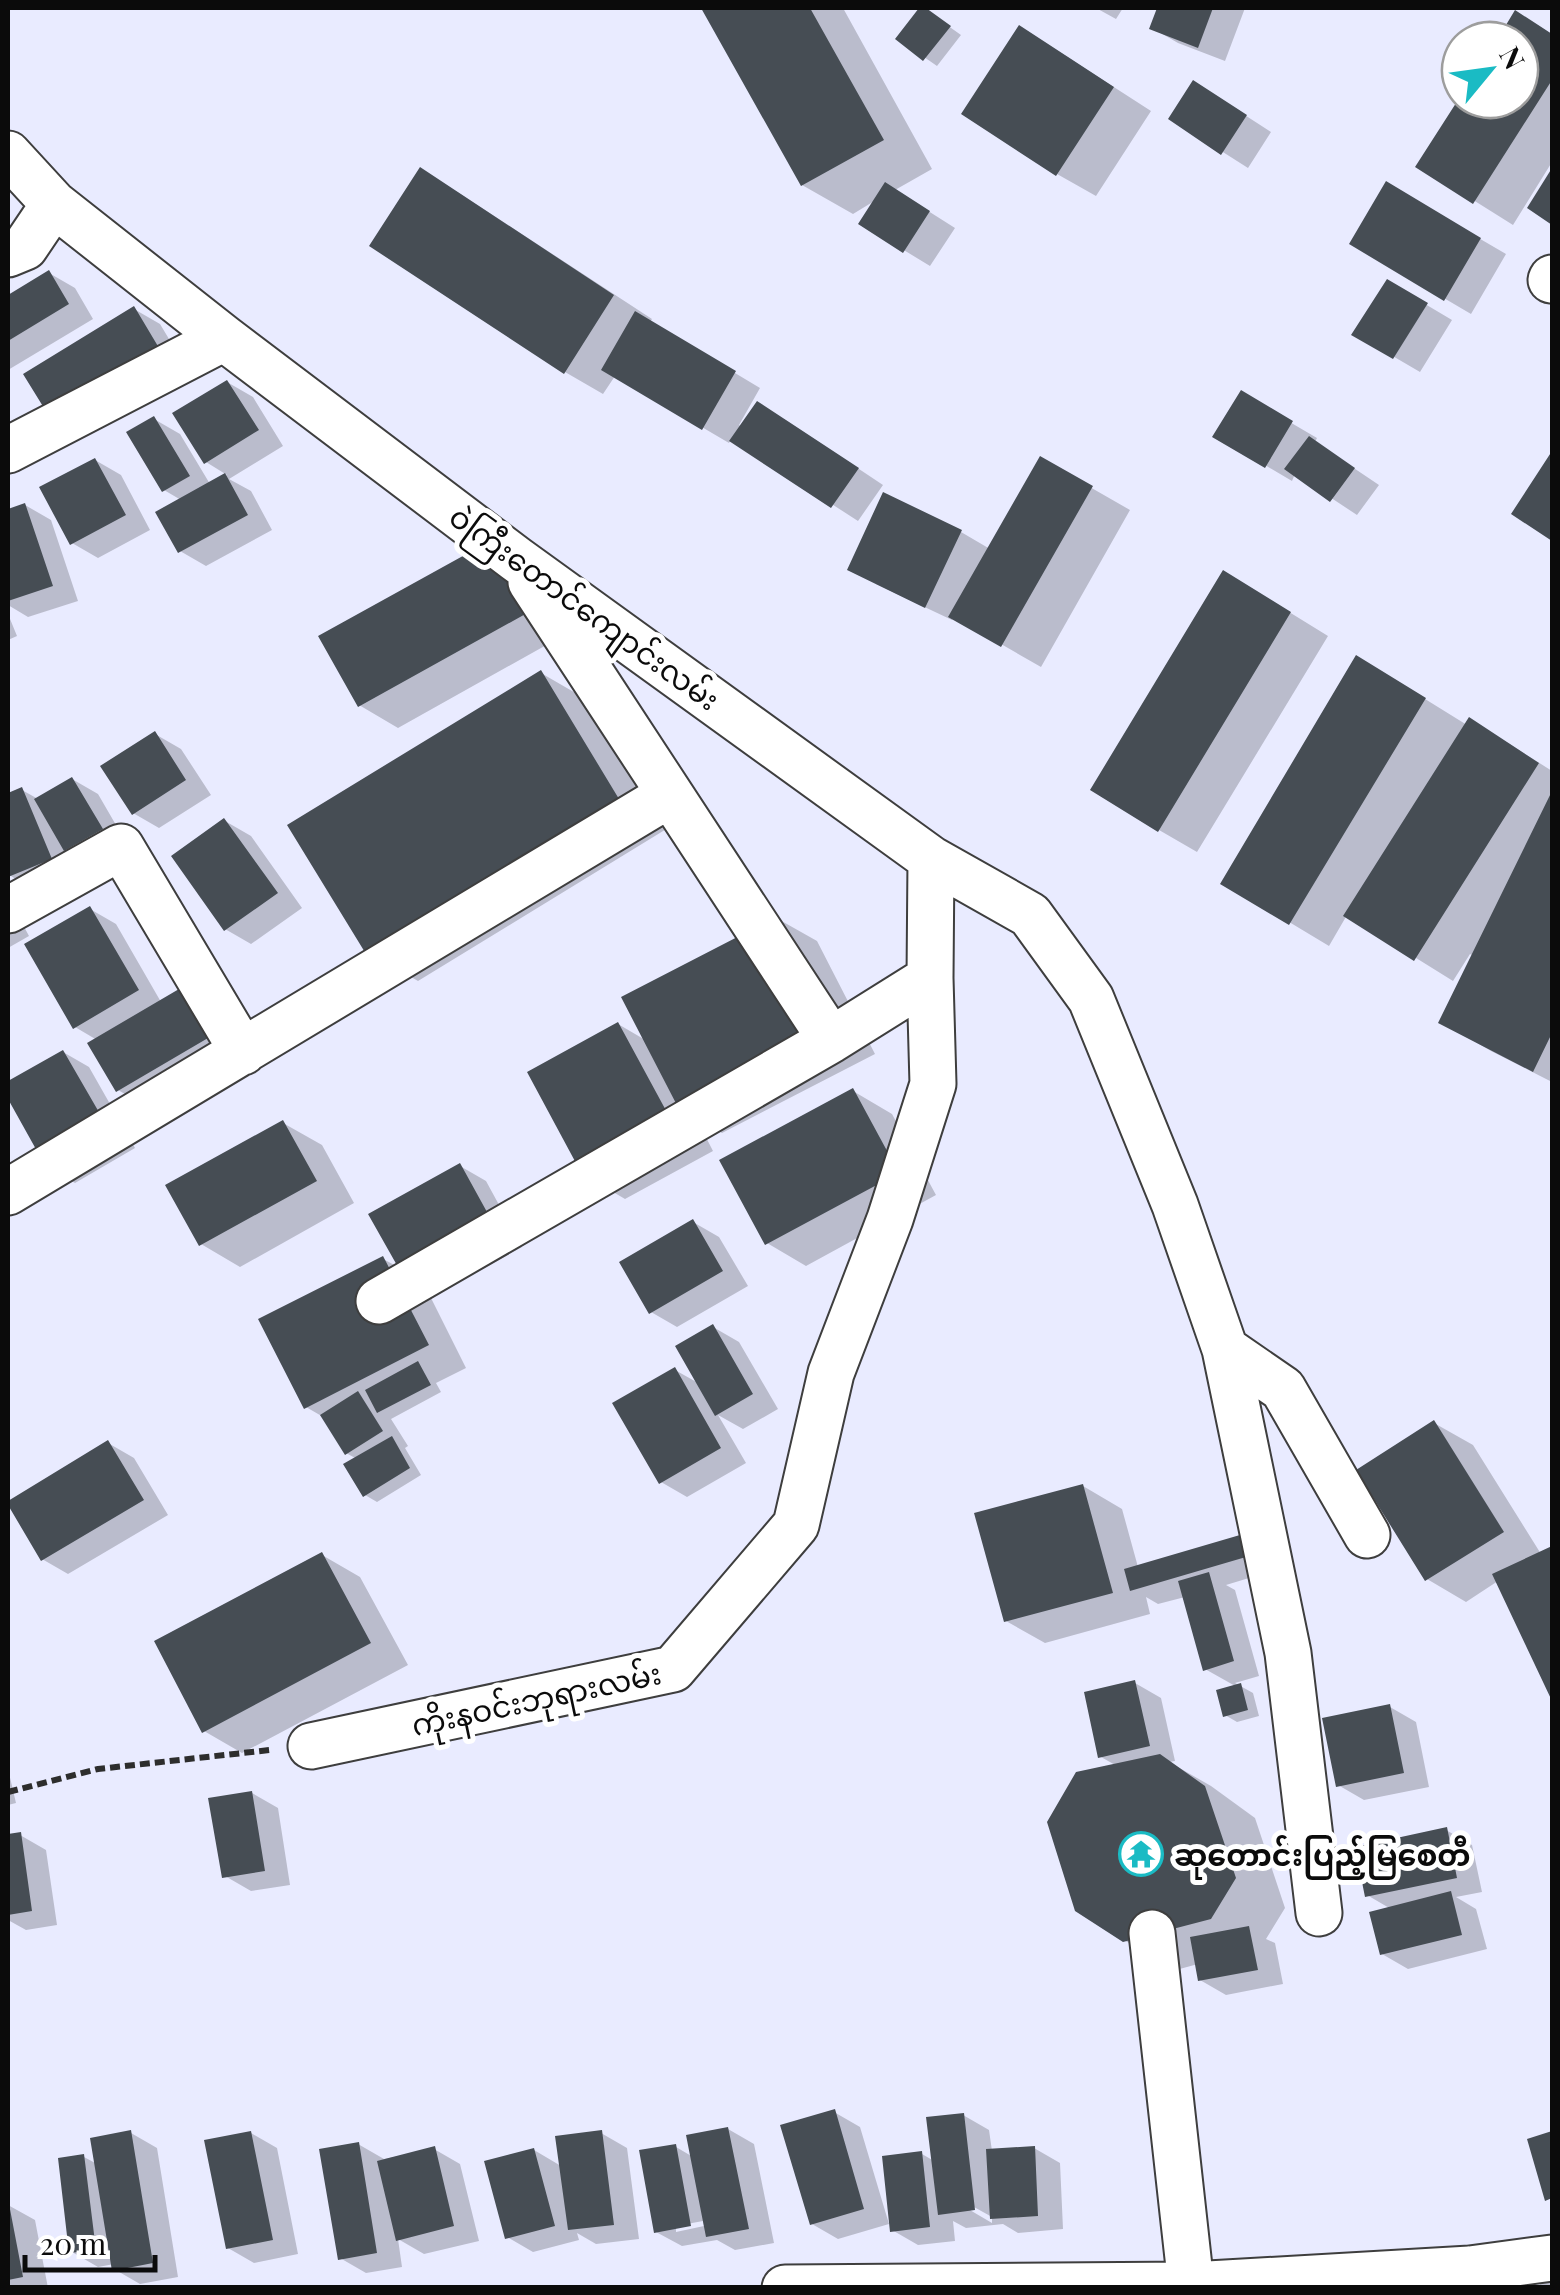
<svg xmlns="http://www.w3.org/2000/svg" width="1560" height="2295" font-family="'Playfair Display','Noto Sans Myanmar',serif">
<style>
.shadow{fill:#0003;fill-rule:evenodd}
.building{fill:#464d54}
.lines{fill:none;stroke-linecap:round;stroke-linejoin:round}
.minor-casing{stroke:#3e3e3e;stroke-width:49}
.path{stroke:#2d2d2d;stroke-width:6;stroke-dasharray:10 5;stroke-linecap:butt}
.minor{stroke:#fff;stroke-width:45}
.labels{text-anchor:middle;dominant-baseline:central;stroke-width:10;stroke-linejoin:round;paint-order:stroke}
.street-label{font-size:30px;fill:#0b0b0b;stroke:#fff}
.poi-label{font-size:30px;font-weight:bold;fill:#0b0b0b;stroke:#fff;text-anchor:start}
</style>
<rect width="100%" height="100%" fill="#e9ebff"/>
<path class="shadow" d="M704,8H843L932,169L895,190L955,228L930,266L861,224L876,200L853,214L802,185Z
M923,8L961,35L937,66L898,39Z
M1096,8H1123L1116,19Z
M1160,8H1245L1225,61L1178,43L1152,28Z
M1516,14L1552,35V162L1513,225L1419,166L1461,100H1520V40H1499Z
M1058,51L1151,111L1096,196L1057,174Z
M1220,99L1271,132L1248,168L1171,119Z
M421,171L459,193L652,319L650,322L760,388L739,425L742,427L784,419L883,485L858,521L731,439L729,443L615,376L603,394L565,372Z
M1386,184L1506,254L1471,314L1352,244Z
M49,273L75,288L93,319L8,370V298Z
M1388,282L1452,320L1420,372L1355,334Z
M134,309L160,324L187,369L80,434Z
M227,382L253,397L283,446L229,479L251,491L272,530L206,566L180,551L181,500L164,490L154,419L180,434L210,484L227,475L206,462Z
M1242,394L1317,438L1315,442L1379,485L1357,515L1295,474L1292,481L1216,436Z
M1041,459L1130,510L1041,667L954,617L952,620L876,584L961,532L990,549Z
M95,460L121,475L150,530L98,558L72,543Z
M25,505L51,520L78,601L28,617L8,605V511Z
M490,544L566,634L398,728L359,705Z
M1263,596L1328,636L1197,852L1159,830Z
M8,614L17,636L8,640Z
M541,673L591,702L668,828L418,981L368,952Z
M1396,681L1467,725L1508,743L1552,771V1082L1491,1051L1441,1022L1474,956L1470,954L1453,981L1347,915L1329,946L1224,883Z
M155,734L181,749L211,795L159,828L133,813Z
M72,779L98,794L127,844L91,865L67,850L76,873L34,891L8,874V795L22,790L38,799Z
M225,821L251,836L302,908L251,944L225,929Z
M8,897L29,936L8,948Z
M90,909L116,924L161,1002L208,975L234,990L261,1036L144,1105L118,1090L97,1040L75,1027Z
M778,919L817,941L875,1054L722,1133L696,1118L713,1151L625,1199L586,1176L618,1024L647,1041Z
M63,1052L89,1067L135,1148L75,1183L49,1168L8,1094V1084Z
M853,1091L892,1114L936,1195L806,1266L767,1243Z
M283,1123L322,1145L354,1203L240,1267L201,1244Z
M460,1166L486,1181L522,1247L434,1296L428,1292L466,1368L436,1383L441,1392L391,1419L408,1446L405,1448L421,1475L377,1502L365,1495L357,1459L346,1453L325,1418L306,1407L383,1259L402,1269Z
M693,1222L719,1237L748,1286L677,1327L651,1312Z
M713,1327L739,1342L778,1409L743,1429L718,1415L746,1463L687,1497L661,1482L675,1370L700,1384Z
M1434,1423L1473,1445L1541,1554L1552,1549V1695L1498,1581L1466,1602L1427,1579Z
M108,1443L134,1458L168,1515L68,1574L42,1559Z
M1083,1486L1122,1509L1138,1567L1257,1532L1288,1566L1226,1585L1235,1590L1259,1676L1235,1683L1253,1693L1259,1716L1237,1722L1225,1715L1237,1687L1205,1669L1185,1597L1158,1604L1146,1597L1150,1614L1045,1643L1006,1621Z
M322,1555L360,1577L408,1665L242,1753L204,1731Z
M1135,1683L1161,1698L1175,1761L1169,1762L1211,1786L1255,1818L1285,1908L1266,1939L1275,1943L1283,1984L1226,1995L1200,1980L1198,1964L1176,1970L1124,1940L1117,1766L1101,1757Z
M1390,1707L1416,1722L1429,1787L1364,1800L1338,1785Z
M8,1769L16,1803L8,1805Z
M252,1793L278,1808L290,1885L251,1891L225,1876Z
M1446,1830L1472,1845L1482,1892L1456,1897L1476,1909L1487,1949L1408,1969L1382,1954L1391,1909L1367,1895Z
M20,1835L46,1850L57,1925L26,1930L8,1920V1837Z
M834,2112L860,2127L889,2224L838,2239L812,2224Z
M963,2115L989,2130L992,2151L1034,2148L1060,2163L1063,2229L1018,2233L1003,2224L966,2228L953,2221L955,2241L918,2245L892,2230L922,2154L934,2161ZM965,2202L992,2217V2223L963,2206Z
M728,2129L754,2144L774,2243L735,2250L717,2240L682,2246L656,2232L676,2147L693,2157ZM703,2221L704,2226L676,2232V2226Z
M131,2133L157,2148L178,2277L140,2284L114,2269V2264L98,2267L72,2252L84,2157L97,2164Z
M251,2133L277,2148L298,2254L254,2263L228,2248Z
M601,2133L627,2148L639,2239L596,2244L577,2233L579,2240L533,2252L507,2237L534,2150L561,2166Z
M358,2144L384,2159L434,2149L460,2164L479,2241L424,2254L398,2239L402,2267L366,2273L340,2258Z
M8,2205L35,2220L48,2288H8Z
M1540,2272H1552V2288H1540Z"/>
<path class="building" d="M701,8H810L884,140L801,186Z
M919,8H926L951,26L923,61L895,39Z
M1157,8H1213L1198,48L1149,29Z
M1515,10L1552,34V80L1473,204L1415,167L1458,100H1520V40H1497Z
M1019,25L1114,87L1056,176L961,114Z
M1193,80L1247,115L1221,155L1168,119Z
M420,167L614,295L564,374L369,246Z
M1552,168V225L1527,208Z
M1386,181L1481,238L1444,301L1349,244Z
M885,182L930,211L903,253L858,224Z
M49,270L69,304L8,341V295Z
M1387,279L1428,303L1393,359L1351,335Z
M134,306L162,353L52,421L23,374Z
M635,311L736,371L702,430L601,370Z
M227,380L259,430L204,464L172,413Z
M1241,390L1293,421L1265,468L1212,437Z
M757,401L859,468L831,508L729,441Z
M154,416L190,476L162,492L126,432Z
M1309,436L1355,468L1330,502L1284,469Z
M1552,451V541L1511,514Z
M1040,456L1093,486L1001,647L948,617Z
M95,458L126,515L70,545L39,487Z
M225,473L248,515L178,553L155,512Z
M883,492L962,530L925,608L847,570Z
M25,503L53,586L8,601V509Z
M490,541L529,612L358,707L318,636Z
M1223,570L1291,612L1158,832L1090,790Z
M1356,655L1426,698L1289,925L1220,884Z
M541,670L619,799L366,954L287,825Z
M1469,717L1539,763L1414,961L1343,916Z
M155,731L186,780L132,815L100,766Z
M72,777L103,829L64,851L34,799Z
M22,787L52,859L8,877V793Z
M1552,791V1033L1533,1072L1438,1023Z
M224,818L278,893L224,931L171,856Z
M90,906L139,990L73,1029L24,944Z
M778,916L838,1032L681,1113L621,997Z
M208,972L237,1021L116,1092L87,1043Z
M618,1022L676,1129L584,1178L527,1072Z
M63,1050L111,1133L47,1169L8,1099V1081Z
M853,1088L899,1173L765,1245L719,1160Z
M283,1120L317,1181L199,1246L165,1185Z
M460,1163L498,1232L407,1283L368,1214Z
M693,1219L723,1271L649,1314L619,1262Z
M383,1256L429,1345L304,1409L258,1319Z
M713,1324L753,1394L715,1416L675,1346Z
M418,1361L431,1385L377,1413L365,1390Z
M675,1367L721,1448L659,1484L612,1403Z
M358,1391L383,1431L345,1455L320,1415Z
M1434,1420L1504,1532L1425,1581L1356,1470Z
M392,1436L410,1468L363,1497L343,1464Z
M108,1440L144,1500L41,1561L8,1505V1501Z
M1083,1484L1113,1593L1004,1622L974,1513Z
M1257,1530L1263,1552L1130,1591L1124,1569Z
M1552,1546V1701L1492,1574Z
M322,1552L371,1643L202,1733L154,1641Z
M1209,1572L1234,1661L1203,1671L1178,1581Z
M1135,1680L1150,1746L1098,1758L1084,1692Z
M1241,1683L1248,1710L1223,1717L1216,1690Z
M1390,1704L1404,1773L1336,1787L1322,1718Z
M1160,1754L1205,1786L1236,1878L1211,1919L1123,1942L1075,1911L1047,1822L1076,1772Z
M252,1791L265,1871L222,1878L208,1798Z
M1447,1827L1457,1878L1365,1897L1355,1847Z
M21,1832L32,1911L8,1915V1834Z
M1451,1891L1462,1935L1380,1955L1369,1912Z
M1249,1926L1258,1970L1198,1981L1190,1937Z
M835,2109L864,2209L810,2225L780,2125Z
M964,2113L975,2210L938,2215L926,2117Z
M728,2127L749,2229L706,2237L686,2135Z
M131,2130L153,2263L112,2271L90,2138Z
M602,2130L614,2225L568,2230L555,2136Z
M251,2131L273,2240L226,2249L204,2140Z
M1552,2131V2198L1545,2201L1527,2139Z
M359,2142L377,2253L338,2260L319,2149Z
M676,2144L691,2226L654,2233L639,2150Z
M435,2146L454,2226L396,2241L377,2161Z
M1035,2146L1038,2216L990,2219L986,2149Z
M534,2148L555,2226L505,2239L484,2161Z
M922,2151L930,2227L890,2232L882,2156Z
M84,2154L96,2250L69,2253L58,2158Z
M8,2204H9L23,2277L8,2280Z"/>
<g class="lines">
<g class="minor-casing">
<path id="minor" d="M8,154L54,204L224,338L516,559L931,859L1030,915L1091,999L1175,1205L1225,1349L1288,1653L1319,1913
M8,254L25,247L54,204
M1551,280L1552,278
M8,450L224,338
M531,582L831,1040
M8,910L121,847L243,1052
M8,1192L669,795
M379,1301L831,1040L930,978
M1225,1349L1283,1389L1367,1535
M311,1746L673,1669L796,1525L831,1373L890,1219L933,1084L930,978L931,859
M1152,1933L1191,2285
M785,2288L1191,2285L1470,2269L1552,2258"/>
</g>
<path class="path" d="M8,1792L98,1769L270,1750"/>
<use href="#minor" class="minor"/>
</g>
<defs>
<g id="temple-ring" transform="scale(2.25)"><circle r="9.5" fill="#fff" stroke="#1abbc4" stroke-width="1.5"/><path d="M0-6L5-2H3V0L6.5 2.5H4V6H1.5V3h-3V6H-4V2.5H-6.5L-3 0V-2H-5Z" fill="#1abbc4"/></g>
</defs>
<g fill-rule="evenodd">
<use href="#temple-ring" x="1141" y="1854"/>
</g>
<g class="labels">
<g class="street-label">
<text transform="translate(585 607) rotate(36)">ဝဲကြီးတောင်ကျောင်းလမ်း</text>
<text transform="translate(536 1698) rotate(-12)">ကိုးနဝင်းဘုရားလမ်း</text>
</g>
<g class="poi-label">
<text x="1174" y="1854">ဆုတောင်းပြည့်မြစေတီ</text>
</g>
</g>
<rect width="1560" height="2295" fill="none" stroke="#0b0b0b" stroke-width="20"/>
<g transform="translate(1490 70) rotate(61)"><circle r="48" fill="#ffffff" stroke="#9d9d9d" stroke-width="2.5"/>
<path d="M0-8L18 38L0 25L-18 38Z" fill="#1abbc4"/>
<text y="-15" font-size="28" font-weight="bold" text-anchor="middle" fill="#0b0b0b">N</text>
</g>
<path d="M25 2255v15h130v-15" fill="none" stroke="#0b0b0b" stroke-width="5"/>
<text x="40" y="2255" font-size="30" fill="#0b0b0b" stroke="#ffffff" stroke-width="8" paint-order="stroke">20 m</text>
</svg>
